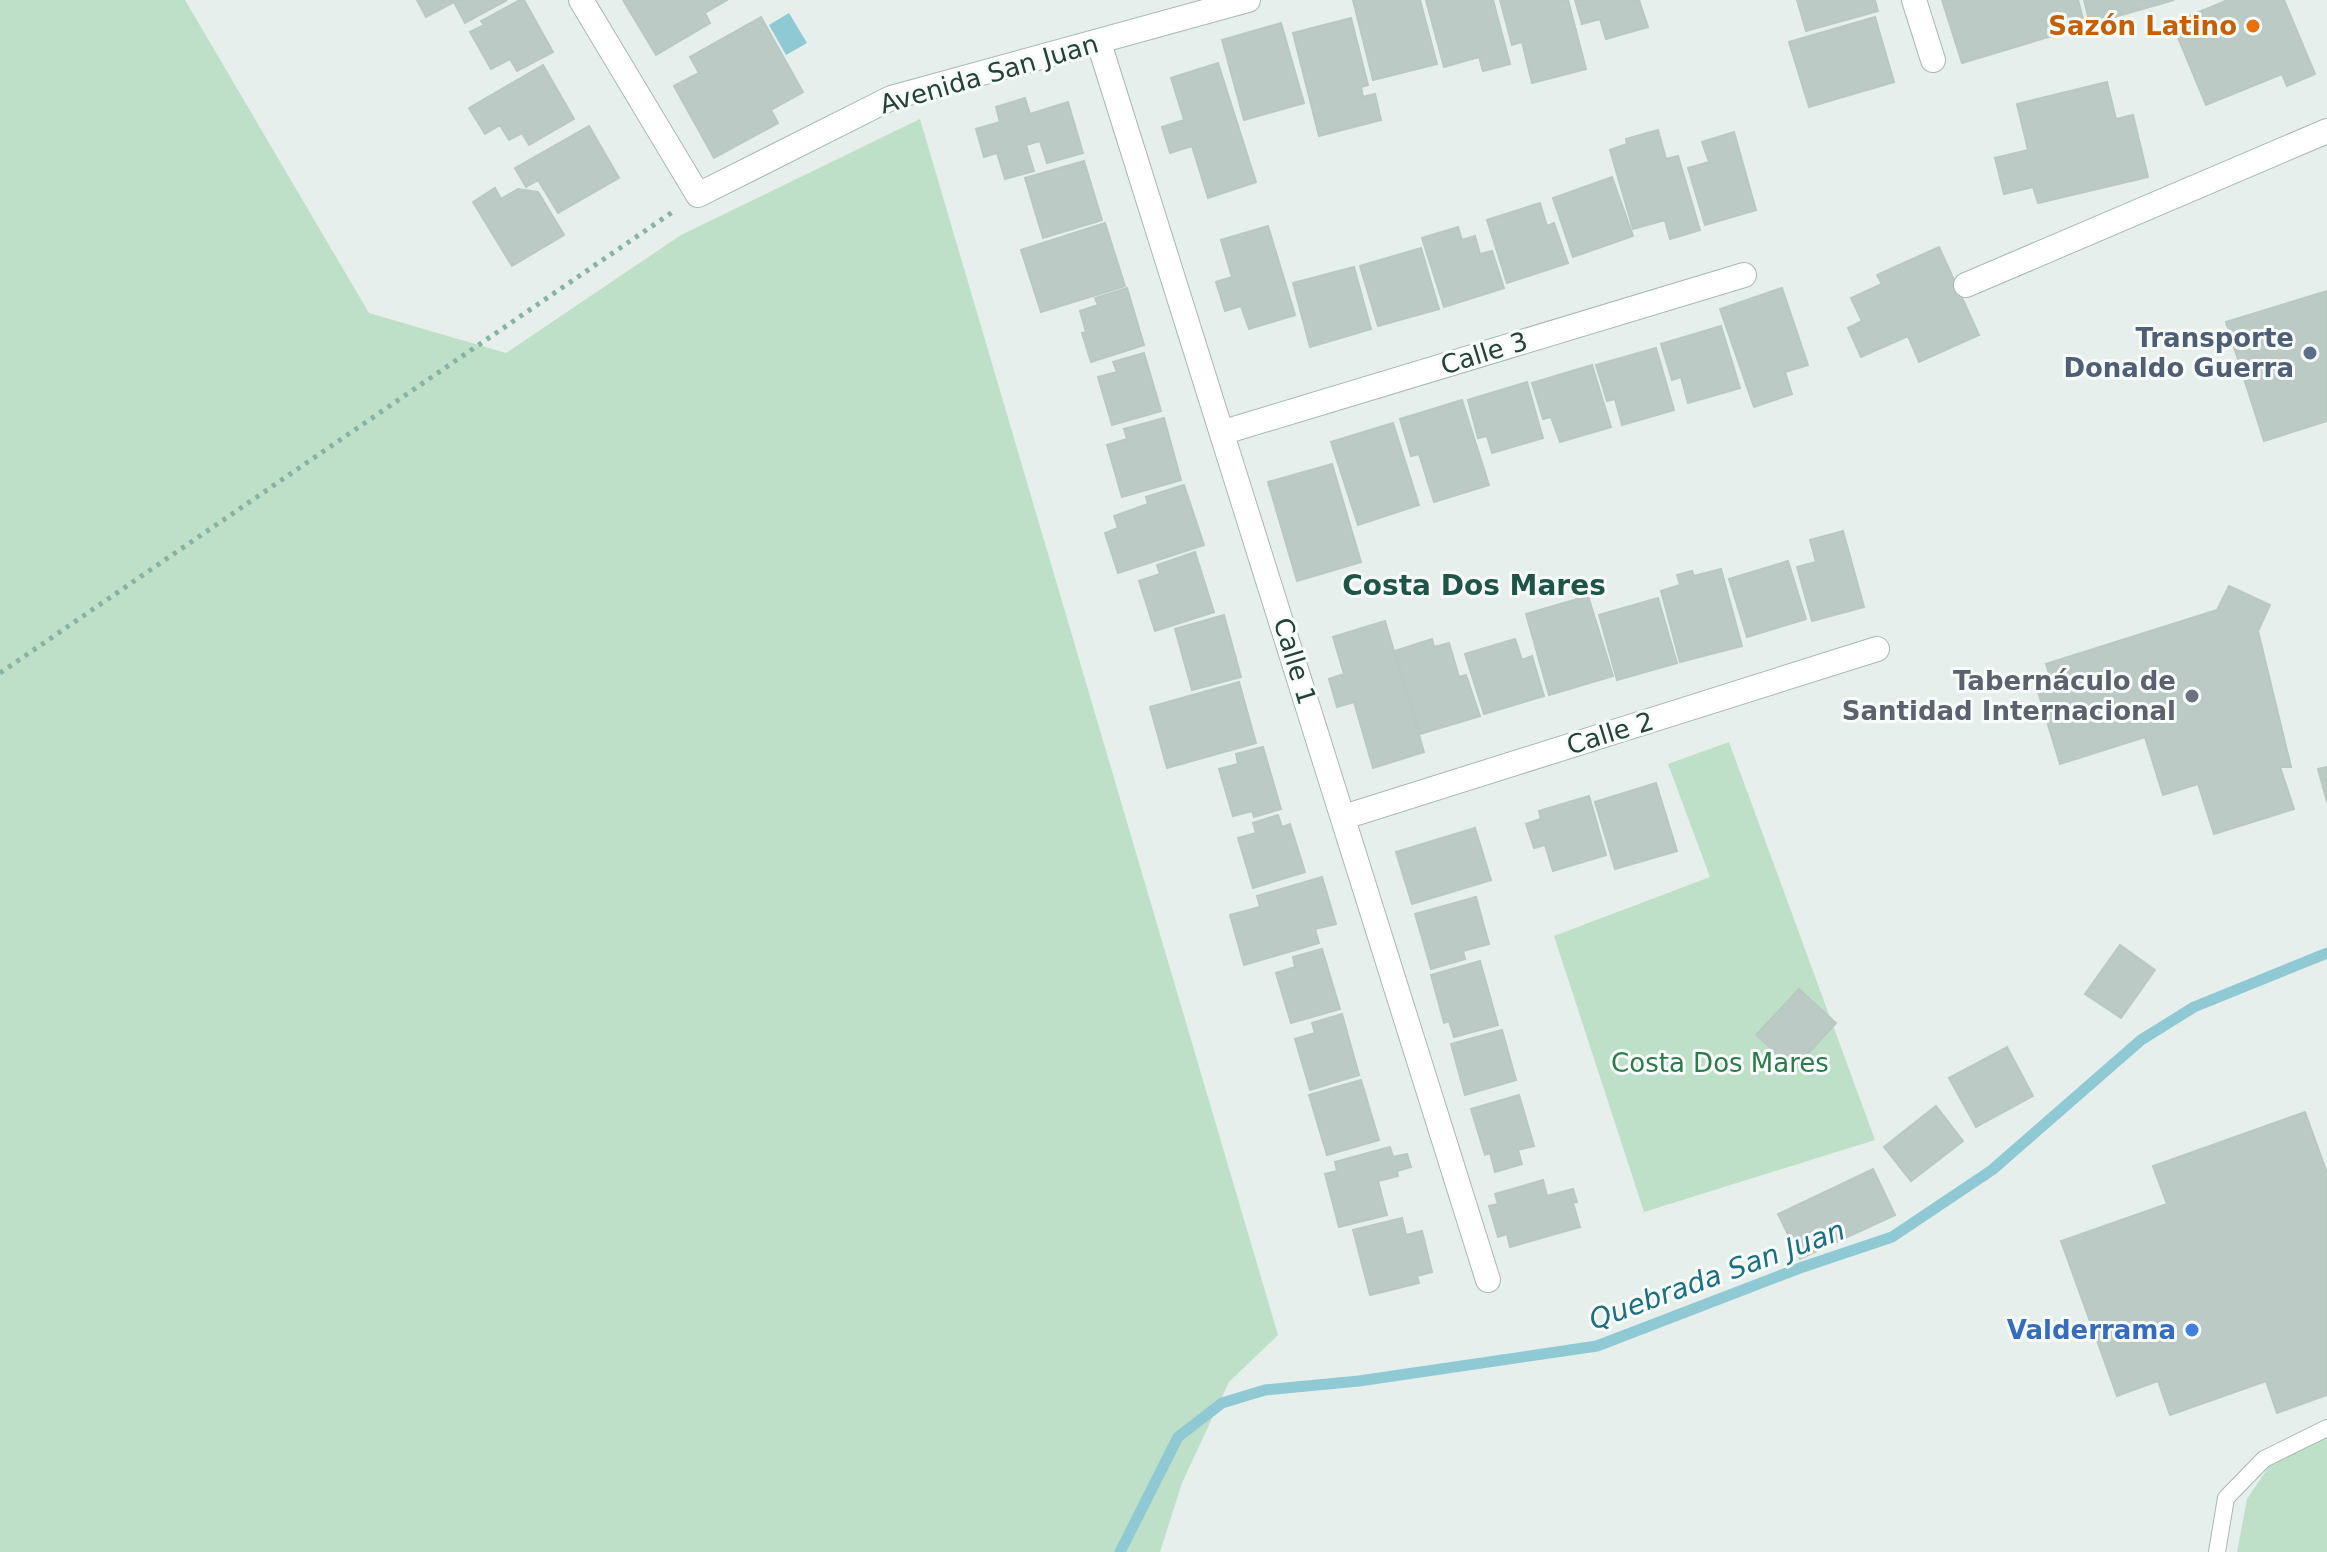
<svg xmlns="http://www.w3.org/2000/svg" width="2327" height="1552" font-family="'DejaVu Sans',sans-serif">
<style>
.green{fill:#bfe0c8}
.water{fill:#8ec9d4}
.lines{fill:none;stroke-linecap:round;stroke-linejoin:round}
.stream{stroke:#8ec9d4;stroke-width:11}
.building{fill:#bbcac4;stroke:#b8c9c2;stroke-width:2}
.service-casing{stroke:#a8b8b2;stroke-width:18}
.minor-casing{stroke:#a8b8b2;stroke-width:26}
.path{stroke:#86b3a5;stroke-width:5;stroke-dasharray:4 6;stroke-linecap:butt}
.service{stroke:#fff;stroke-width:16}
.minor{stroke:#fff;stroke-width:24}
.food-dot{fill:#e8710a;stroke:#f7fbf9;stroke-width:3}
.service-dot{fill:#5c6f8a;stroke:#f7fbf9;stroke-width:3}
.worship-dot{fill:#6b7280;stroke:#f7fbf9;stroke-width:3}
.shop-dot{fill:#3f7fe0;stroke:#f7fbf9;stroke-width:3}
.labels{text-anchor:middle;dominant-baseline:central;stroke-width:6;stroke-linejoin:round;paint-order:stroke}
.food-label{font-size:26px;font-weight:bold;fill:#c56008;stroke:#f7fbf9;text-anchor:end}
.street-label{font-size:26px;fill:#24423a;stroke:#f7fbf9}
.service-label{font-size:26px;font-weight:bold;fill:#4e5e75;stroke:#f7fbf9;text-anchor:end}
.worship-label{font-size:26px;font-weight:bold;fill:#5b616d;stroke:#f7fbf9;text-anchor:end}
.park-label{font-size:26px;fill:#2d7a4b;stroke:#f7fbf9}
.shop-label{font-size:26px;font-weight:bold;fill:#366cbe;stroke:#f7fbf9;text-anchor:end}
.neighbourhood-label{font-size:28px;font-weight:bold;fill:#1f5548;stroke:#f7fbf9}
.water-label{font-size:28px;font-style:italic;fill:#1c6f80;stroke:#f7fbf9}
</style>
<rect width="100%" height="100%" fill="#e6efeb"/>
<path class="green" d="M0,0H185L369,313L506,353L681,235L920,119L1278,1335L1229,1382L1182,1483L1160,1552H0Z
M1729,742L1875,1140L1644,1212L1554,936L1710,877L1668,764Z
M2327,1433V1552H2237L2247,1499L2274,1459Z"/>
<path class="water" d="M789,13L807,43L786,55L769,25Z"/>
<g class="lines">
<path class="stream" d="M1120,1552L1178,1437L1222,1403L1265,1390L1359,1381L1597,1346L1800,1268L1892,1237L1992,1170L2141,1040L2194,1007L2327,953"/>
</g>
<path class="building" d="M417,0H507L465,23L454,2L426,17Z
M520,0H524L553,52L517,71L510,59L491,69L470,32L484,25L481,21Z
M623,0H727L705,13L710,23L656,55Z
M1353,0H1420L1437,64L1373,80Z
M1426,0H1493L1510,64L1483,71L1479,57L1444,67Z
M1500,0H1568L1586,69L1532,83L1522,42L1512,45Z
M1575,0H1639L1648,27L1606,39L1600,19L1582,24Z
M1797,0H1875L1878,11L1806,31Z
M1942,0H2078L2085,26L1962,63Z
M2084,0H2174L2090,24Z
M2228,0H2284L2315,74L2287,86L2282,74L2206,105L2172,23Z
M761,17L803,92L771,110L778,123L714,158L674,86L699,73L690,57Z
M1875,17L1894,82L1809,107L1789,42Z
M1351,18L1368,85L1361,87L1363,97L1375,94L1381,120L1319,136L1293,33Z
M1281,23L1304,103L1244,120L1222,40Z
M1218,63L1256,182L1208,198L1192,146L1170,153L1162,127L1184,120L1171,78Z
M543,65L574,119L529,145L522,133L509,140L500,125L485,134L469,108Z
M2107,82L2116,119L2133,115L2148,177L2038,203L2033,187L2004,194L1995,158L2028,150L2017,104Z
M1025,98L1030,114L1068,102L1083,153L1047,163L1040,141L1026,145L1034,171L1005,179L997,153L984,157L976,129L1000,122L996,107Z
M589,126L619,178L558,213L538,180L526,187L515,168Z
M1658,130L1666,159L1678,156L1700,230L1670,239L1665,220L1633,229L1610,150L1627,144L1626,139Z
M1734,132L1756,210L1705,225L1688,168L1709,162L1702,142Z
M1084,161L1102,220L1043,238L1025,178Z
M1612,177L1633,236L1573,257L1553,198Z
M495,188L501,199L518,189L538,192L564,235L512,266L473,202Z
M1540,203L1547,226L1554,223L1568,263L1507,283L1487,220Z
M1105,223L1125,286L1041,312L1021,250Z
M1268,226L1295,315L1249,329L1241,306L1225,311L1216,282L1232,277L1221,240Z
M1458,227L1462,240L1475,236L1480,254L1492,251L1504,288L1444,307L1422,238Z
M1939,247L1979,335L1919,362L1908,336L1861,357L1848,328L1862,321L1851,298L1882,284L1877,275Z
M1421,248L1439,309L1378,326L1360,266Z
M1354,267L1371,329L1310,347L1293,283Z
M1127,288L1144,345L1091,362L1082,333L1086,332L1080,311L1098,305L1095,298Z
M1782,288L1808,365L1785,372L1792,394L1754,407L1720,309Z
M2327,291V421L2264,441L2226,322Z
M1721,326L1740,388L1688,403L1681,377L1672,380L1661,344Z
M1656,348L1674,410L1622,425L1615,399L1607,401L1596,365Z
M1144,353L1161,411L1112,425L1098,377L1117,372L1113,362Z
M1592,365L1611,427L1560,442L1551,417L1543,419L1532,383Z
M1527,382L1543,438L1492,453L1487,436L1478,438L1468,400Z
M1462,400L1489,485L1434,502L1419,454L1411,456L1400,419Z
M1164,418L1181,480L1122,497L1107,445L1127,439L1124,429Z
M1393,423L1419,505L1358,525L1331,442Z
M1332,464L1361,562L1297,581L1268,482Z
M1184,485L1204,545L1118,573L1105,533L1118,528L1114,516L1148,504L1146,497Z
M1843,531L1864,607L1812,621L1797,567L1816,562L1810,540Z
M1195,552L1214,612L1155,631L1139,581L1160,574L1157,565Z
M1788,561L1806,619L1747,637L1729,579Z
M1721,569L1742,646L1680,662L1661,591L1680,585L1677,575L1692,571L1694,576Z
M2229,586L2270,605L2258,631L2291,767H2280L2294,809L2214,834L2198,784L2163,795L2145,737L2060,764L2038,692L2053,687L2046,664L2217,610Z
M1588,596L1613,676L1549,695L1526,614Z
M1658,598L1677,663L1617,680L1599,615Z
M1224,615L1241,677L1192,690L1175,629Z
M1385,621L1424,752L1373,768L1354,702L1337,707L1329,679L1344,674L1333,637Z
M1432,639L1434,647L1449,643L1459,677L1466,675L1480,716L1420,734L1395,651Z
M1515,639L1522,660L1532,656L1544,696L1484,714L1465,654Z
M1239,682L1256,743L1167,768L1150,707Z
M1263,747L1281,809L1254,817L1252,811L1233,816L1219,769L1238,764L1236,754Z
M2327,767V802L2318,769Z
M1656,783L1677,851L1615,869L1595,802Z
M1589,796L1606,855L1553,871L1545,845L1534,848L1526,824L1541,819L1539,811Z
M1278,815L1282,827L1290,824L1305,872L1253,888L1238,838L1256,833L1253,823Z
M1475,828L1491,880L1412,904L1396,852Z
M1322,877L1336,924L1315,929L1319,943L1244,965L1230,915L1260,907L1257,896Z
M1476,897L1489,944L1463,951L1465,959L1431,969L1415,914Z
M2120,945L2155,970L2121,1018L2085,994Z
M1322,949L1340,1009L1291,1023L1276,973L1295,967L1293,957Z
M1480,961L1498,1025L1454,1037L1449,1021L1444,1023L1431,975Z
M1799,989L1836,1023L1794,1069L1756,1035Z
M1342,1014L1359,1075L1310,1090L1295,1039L1315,1033L1312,1023Z
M1502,1030L1516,1080L1465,1095L1451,1044Z
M2007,1047L2033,1096L1976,1127L1949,1078Z
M1361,1080L1379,1140L1327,1155L1309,1095Z
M1519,1095L1534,1146L1518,1150L1522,1164L1495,1172L1490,1153L1485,1155L1471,1109Z
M1936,1106L1963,1141L1911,1181L1884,1147Z
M2305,1112L2327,1173V1395L2277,1413L2266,1381L2170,1415L2158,1381L2117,1396L2061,1241L2167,1204L2153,1166Z
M1390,1147L1393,1157L1407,1154L1411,1167L1397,1171L1398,1176L1378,1181L1387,1215L1339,1227L1325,1174L1337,1171L1335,1162Z
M1873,1169L1895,1215L1800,1259L1778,1214Z
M1543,1180L1547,1196L1573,1189L1577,1202L1573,1203L1580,1227L1510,1247L1507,1234L1498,1237L1489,1206L1498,1204L1495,1194Z
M1402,1218L1406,1235L1422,1231L1432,1272L1417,1276L1419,1283L1370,1295L1353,1230Z"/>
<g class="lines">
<g class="service-casing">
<path id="service" d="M2217,1552L2226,1498L2264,1459L2327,1428"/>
</g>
<g class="minor-casing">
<path id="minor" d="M581,0L698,195L891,98L1248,0
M1914,0L1933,60
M1099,43L1488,1280
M1966,285L2327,131
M1224,432L1744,275
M1344,817L1877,649"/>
</g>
<path class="path" d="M0,673L674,211"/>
<use href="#service" class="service"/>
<use href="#minor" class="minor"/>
</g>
<circle class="food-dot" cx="2253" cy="26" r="8"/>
<circle class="service-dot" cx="2310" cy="353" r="8"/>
<circle class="worship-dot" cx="2192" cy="696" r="8"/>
<circle class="shop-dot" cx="2192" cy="1330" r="8"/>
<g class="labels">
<g class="food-label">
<text x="2237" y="26">Sazón Latino</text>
</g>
<g class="street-label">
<text transform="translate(989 74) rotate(-16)">Avenida San Juan</text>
<text transform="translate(1484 353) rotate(-17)">Calle 3</text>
<text transform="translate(1295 661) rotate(73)">Calle 1</text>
<text transform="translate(1610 733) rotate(-17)">Calle 2</text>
</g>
<g class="service-label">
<text x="2294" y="338">Transporte<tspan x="2294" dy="30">Donaldo Guerra</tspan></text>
</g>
<g class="worship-label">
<text x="2176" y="681">Tabernáculo de<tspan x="2176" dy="30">Santidad Internacional</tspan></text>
</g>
<g class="park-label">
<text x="1720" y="1063">Costa Dos Mares</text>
</g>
<g class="shop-label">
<text x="2176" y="1330">Valderrama</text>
</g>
<g class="neighbourhood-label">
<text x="1474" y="585">Costa Dos Mares</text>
</g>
<g class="water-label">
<text transform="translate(1717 1275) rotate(-20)">Quebrada San Juan</text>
</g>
</g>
</svg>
